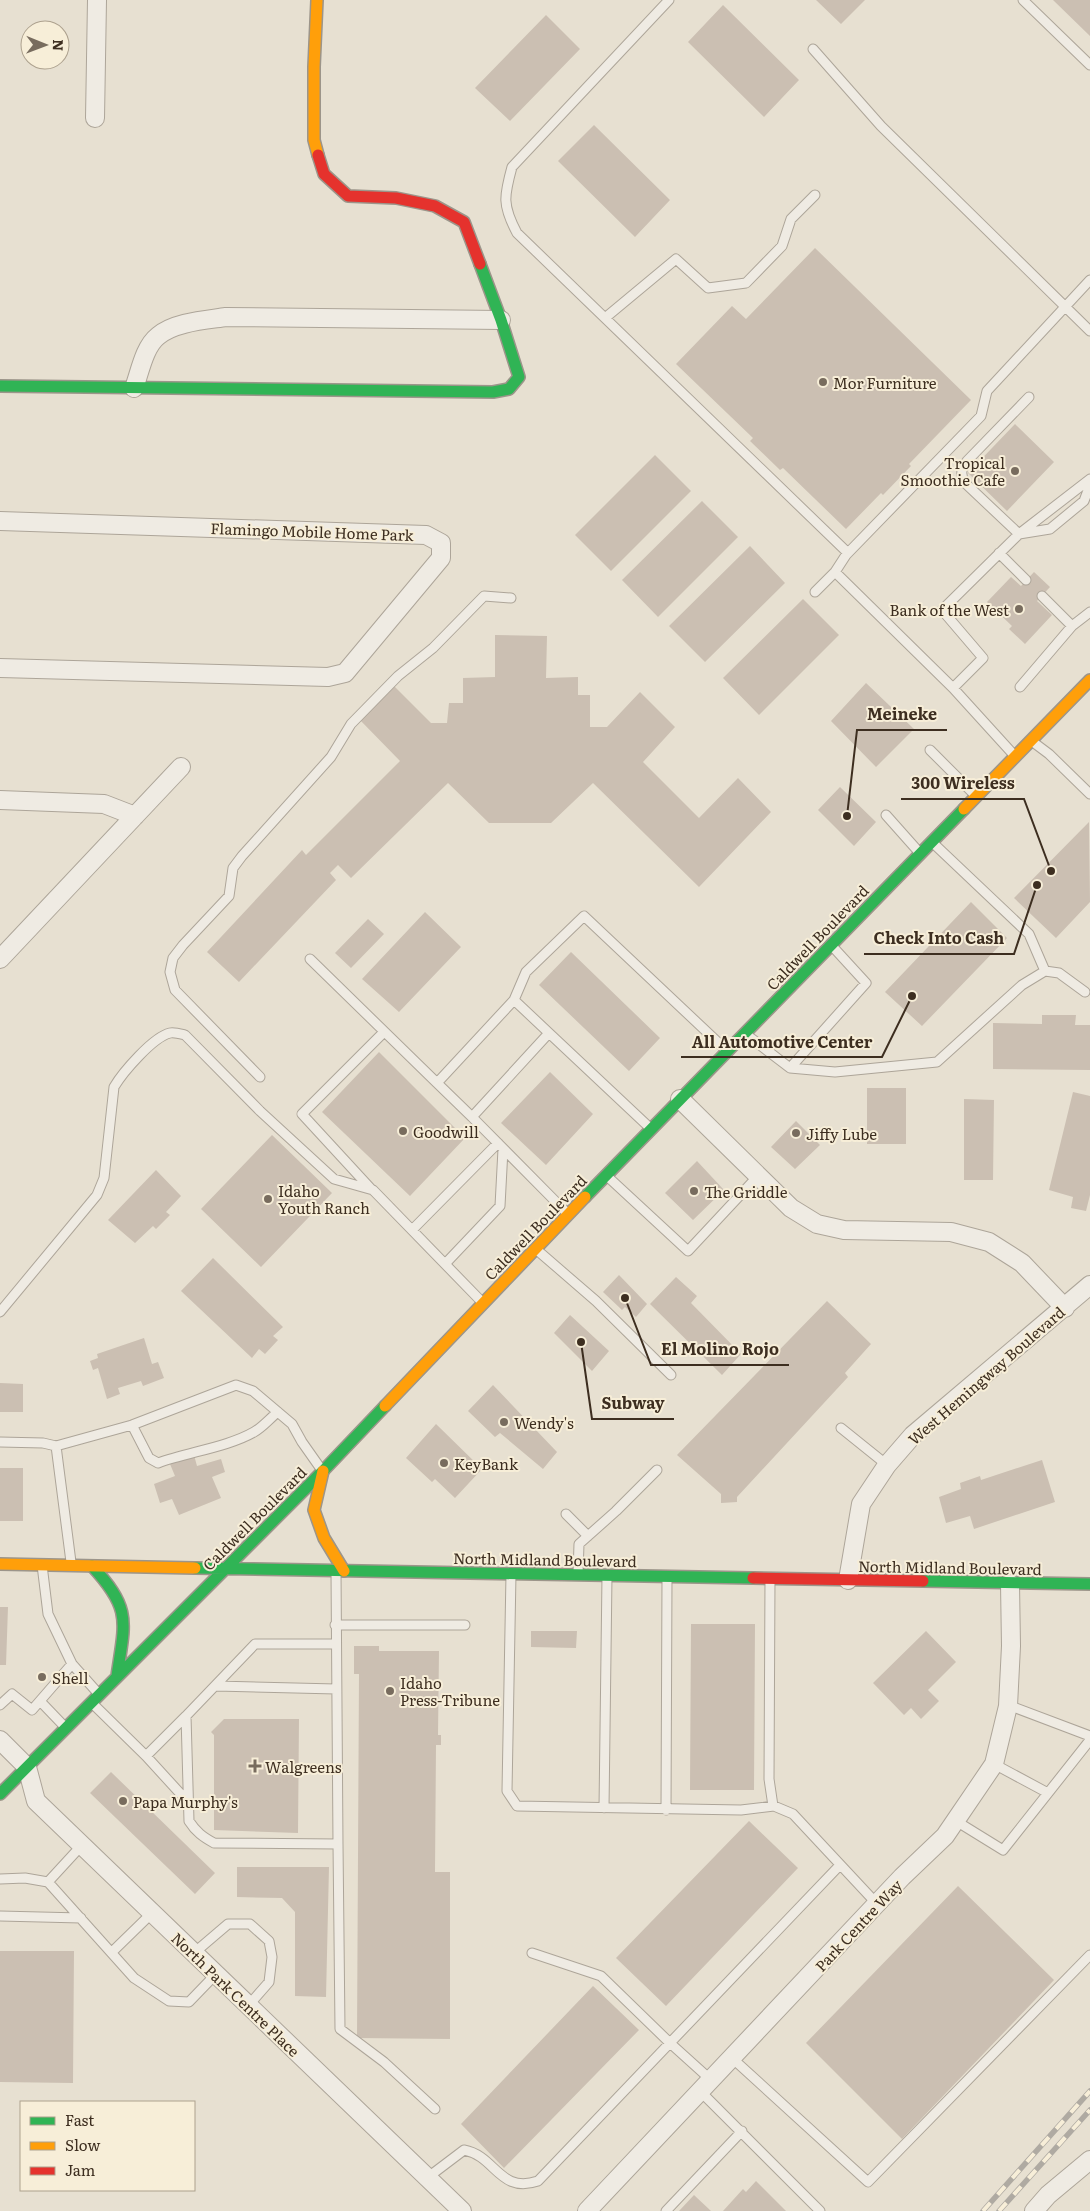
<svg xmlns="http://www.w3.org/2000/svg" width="1090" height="2211" font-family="Literata,serif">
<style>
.building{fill:#cbbfb2}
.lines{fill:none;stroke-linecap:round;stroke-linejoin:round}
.lane-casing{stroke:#ada599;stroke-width:11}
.street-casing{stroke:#ada599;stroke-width:20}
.fast-casing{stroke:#9c958a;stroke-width:14}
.slow-casing{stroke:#9c958a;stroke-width:14}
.jam-casing{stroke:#9c958a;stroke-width:14}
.lane{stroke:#efebe3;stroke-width:9}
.street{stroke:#efebe3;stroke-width:18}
.fast{stroke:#30b455;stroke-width:11}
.slow{stroke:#ff9f0a;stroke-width:11}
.jam{stroke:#e5322d;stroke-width:11}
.rail-casing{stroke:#afaaa2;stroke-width:5.5}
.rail{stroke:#f7eed8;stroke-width:4;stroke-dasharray:11;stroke-linecap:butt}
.poi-dot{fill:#786c5e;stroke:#f7eed8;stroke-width:2}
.labels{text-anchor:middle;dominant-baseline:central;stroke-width:4;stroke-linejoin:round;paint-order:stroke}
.poi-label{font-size:15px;fill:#3d2e20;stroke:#f7eed8;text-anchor:start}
.street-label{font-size:15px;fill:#3d2e20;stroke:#f7eed8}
.leader{fill:none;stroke:#3d2e20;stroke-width:2}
.callout-dot{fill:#3d2e20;stroke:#f7eed8;stroke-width:2}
.callout-label{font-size:16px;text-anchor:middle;font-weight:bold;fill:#3d2e20;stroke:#f7eed8;stroke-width:4;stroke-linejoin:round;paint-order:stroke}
</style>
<rect width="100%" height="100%" fill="#e7e0d1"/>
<path class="building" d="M816,0H865L841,24Z
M1053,0H1090V36Z
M723,5L799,80L764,117L688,42Z
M546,15L580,49L510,121L475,88Z
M594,125L670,200L635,237L558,161Z
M815,248L971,400L909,464L911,466L883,495L881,493L846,529L783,468L780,470L750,441L753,438L676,364L732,306L746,319Z
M1015,424L1054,462L1007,511L968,473Z
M655,455L691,491L611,571L575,535Z
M702,501L738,537L658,617L622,580Z
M750,546L785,583L705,662L669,626Z
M1034,572L1050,587L1037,601L1052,615L1025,644L1009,629L1012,626L987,602L1011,577L1021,586Z
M803,599L839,635L759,715L723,678Z
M495,635L547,636L546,678L578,677V695H590V727H607L640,692L675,727L643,762L699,818L738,778L771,812L699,887L593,783L551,823H489L448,783L351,878L338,865L330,873L336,880L239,982L207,952L302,850L306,855L400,761L360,720L394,686L431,723H447L449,703H463V678L495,677Z
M866,683L914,729L876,767L831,721Z
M840,787L876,822L854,846L818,810Z
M1089,822L1090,902L1056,938L1014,898Z
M971,902L1007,938L922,1026L885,992Z
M425,912L461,947L399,1012L362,979Z
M368,919L384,934L351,968L335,953Z
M571,952L660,1038L629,1071L539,985Z
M1042,1015H1076L1075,1025H1090V1070L993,1069V1023L1042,1024Z
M379,1052L465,1138L410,1196L322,1112Z
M550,1072L593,1114L546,1165L501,1123Z
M867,1088H906V1144H867Z
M1073,1092L1090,1096V1195L1086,1211L1071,1208L1073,1197L1049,1190Z
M964,1099L994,1100L993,1180H964Z
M796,1121L820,1145L795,1169L771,1147Z
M272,1135L332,1193L261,1267L201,1209Z
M697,1161L724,1190L693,1220L665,1193Z
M156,1170L181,1196L166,1212L170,1215L156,1229L153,1226L135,1243L108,1220Z
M213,1258L283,1327L273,1336L278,1340L265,1354L259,1349L252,1358L181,1291Z
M619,1275L647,1304L636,1317L625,1307L622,1310L603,1292Z
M676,1277L697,1296L691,1303L741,1354L722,1375L650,1304Z
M827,1301L871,1344L845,1373L848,1377L737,1497V1502L721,1503V1494L677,1455Z
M570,1315L609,1351L592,1371L554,1333Z
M144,1338L152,1364L158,1362L164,1378L143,1386L141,1381L118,1388L120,1394L107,1399L98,1368L93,1370L90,1361L98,1358L97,1354Z
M0,1383L23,1384V1412H0Z
M493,1385L557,1452L543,1469L500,1433L495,1437L468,1411Z
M436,1424L482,1469L455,1498L435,1479L432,1482L406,1458Z
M194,1455L197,1466L221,1459L225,1472L212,1477L221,1498L179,1515L172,1499L160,1503L154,1484L175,1476L170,1464Z
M1042,1460L1055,1502L974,1529L970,1516L946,1523L939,1497L961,1489L960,1483L980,1476L981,1480Z
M0,1468H23V1521H0Z
M0,1607H8L6,1665H0Z
M691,1624H755L754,1790H690Z
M531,1631H577L576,1648L531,1647Z
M926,1631L956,1662L928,1690L939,1701L921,1719L911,1708L904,1715L873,1683Z
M354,1646H379V1651H439L438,1735H441V1745H436L435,1872H450V2039L357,2038L359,1674H354Z
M224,1719H299L298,1833L214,1830V1735L211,1732Z
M111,1772L215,1873L195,1894L90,1793Z
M749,1821L798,1868L666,2006L616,1958Z
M237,1867H329L326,1997L295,1996V1912L282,1898L237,1897Z
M958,1886L1054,1980L902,2139L806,2043Z
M0,1951H74L73,2083L0,2082Z
M593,1986L639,2030L504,2168L461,2124Z
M756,2181L786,2211H723L743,2189L746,2192Z
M694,2195L711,2211H679Z"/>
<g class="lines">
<g class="lane-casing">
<path id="lane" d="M669,0L512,167C504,196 502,205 517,233L848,553
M1023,0L1090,65
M813,49L881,126L1090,331
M605,318L676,259L708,288L746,283L782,246L791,219L815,195
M1019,534L965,483C960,474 961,469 967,461L1029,397
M1019,534L1050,529L1084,501L1090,485
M999,553L1026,580
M835,572L953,688L1013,754
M815,592L835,572L846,555L981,416L987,391L1090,280
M1042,596L1072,626
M1020,687L1072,626L1090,612
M953,688L983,658L942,610L1019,534L1090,479
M1033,742L1049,754L1090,794
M930,750L974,794
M886,815L918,851
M933,843L1029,934L1045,971
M310,959L437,1083L514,1000L526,972L584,916L725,1049
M514,1000L549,1033
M747,1035L790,1068L835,1072L937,1062L1022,985L1045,971L1059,973L1085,992
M790,1068L866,983L833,947
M260,1077L175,990L170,972L173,958L183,945L229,896L233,868L242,856L331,757L351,724L398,676L433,648L484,596L511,598
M437,1083L472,1117
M608,1177L688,1251L758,1176
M372,1190L302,1114L384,1032
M566,1212L472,1117L549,1033L649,1127
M412,1230L498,1143
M537,1250L596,1301L671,1375
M445,1264L500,1206L503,1149
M0,1312L97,1195L104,1178L114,1087C123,1072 153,1037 170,1033C174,1032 181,1034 185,1035L260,1111L334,1179L373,1190L480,1300
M132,1425L149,1458L158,1463C188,1452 228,1447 254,1432C263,1427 270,1418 278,1412
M841,1428L887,1465
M0,1442L43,1443L56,1446L71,1562
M56,1446L132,1425L236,1385L253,1391L292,1424L302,1442L321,1469
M566,1514L588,1536
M42,1565L48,1614L72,1664
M578,1573L579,1544L616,1511L657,1470
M511,1574L507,1791L517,1806L741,1810L774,1806L793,1814L877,1904
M770,1579L769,1779L773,1806
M335,1625H465
M336,1644H255L186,1716L189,1821C196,1832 203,1837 214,1843L338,1844L336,1571
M216,1686L336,1689
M40,1701L64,1726
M93,1704L146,1756L186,1716
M0,1705L12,1694L32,1710L72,1664L97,1692
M1008,1705L1090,1736
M146,1756L188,1802
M994,1764L1048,1793
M604,1808L607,1576
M666,1810L667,1578
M956,1821L1003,1850L1090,1740
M338,1844L340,2029L384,2062L435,2109
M82,1845L48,1882L134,1978L169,2001L189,2002L216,1974
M0,1879L25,1878L48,1882
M0,1916L81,1918
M112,1952L152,1913
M194,1953L228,1924H250L269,1941L272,1957L269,1982L248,2006
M532,1953L601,1976L670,2043L711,2080
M732,2058L868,2182L1090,1955
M700,2091L820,2211
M427,2178L464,2150C496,2156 499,2194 538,2181L840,1865
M666,2211L742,2131"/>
</g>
<g class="street-casing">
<path id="street" d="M95,118L97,0
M134,388C140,372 144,347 158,336C174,322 206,320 226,317L501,320
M0,521L426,535L441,543V558L345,673L328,677L0,668
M0,800L104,804L135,816
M0,959L181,767
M680,1099L791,1208L817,1224L844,1230L951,1232L989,1242L1022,1263L1065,1308
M848,1580L861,1504L887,1465L913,1435L1090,1285
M0,1740L27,1767L36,1801L462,2211
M587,2211L902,1877L945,1836L994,1764L1008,1706L1011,1646L1010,1584
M1034,2211L1048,2195L1090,2160"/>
</g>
<g class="fast-casing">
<path id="fast" d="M0,386L493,392L509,389L519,377L501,320L480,264
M585,1197L964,809
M92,1566C132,1609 125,1621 117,1676
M195,1568L753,1578
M923,1581L1090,1584
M0,1794L323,1471L385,1406"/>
</g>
<g class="slow-casing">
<path id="slow" d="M317,0L314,67V140L318,155
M964,809L1090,680
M385,1406L585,1197
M323,1471L314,1510L324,1538L344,1571
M0,1564L195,1568"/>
</g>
<g class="jam-casing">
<path id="jam" d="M318,155L324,174L348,196L396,198L435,206L464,222L480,264
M753,1578L923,1581"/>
</g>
<use href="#lane" class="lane"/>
<use href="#street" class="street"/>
<use href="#fast" class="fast"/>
<use href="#slow" class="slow"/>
<use href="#jam" class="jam"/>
<g class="rail-casing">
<path id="rail" d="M983,2211L1090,2091
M999,2211L1090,2110"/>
</g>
<use href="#rail" class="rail"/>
</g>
<g class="poi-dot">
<circle cx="823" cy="382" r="5"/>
<circle cx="1015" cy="471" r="5"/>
<circle cx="1019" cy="609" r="5"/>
<circle cx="403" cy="1131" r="5"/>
<circle cx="796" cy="1133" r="5"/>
<circle cx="694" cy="1191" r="5"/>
<circle cx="268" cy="1199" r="5"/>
<circle cx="504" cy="1422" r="5"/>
<circle cx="444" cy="1463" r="5"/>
<circle cx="42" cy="1677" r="5"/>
<circle cx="390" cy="1691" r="5"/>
<path d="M252.5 1758.5h5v5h5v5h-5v5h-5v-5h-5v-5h5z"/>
<circle cx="123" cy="1801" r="5"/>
</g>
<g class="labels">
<g class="poi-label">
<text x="833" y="382">Mor Furniture</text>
<text x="1005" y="462" text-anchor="end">Tropical<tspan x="1005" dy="17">Smoothie Cafe</tspan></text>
<text x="1009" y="609" text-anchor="end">Bank of the West</text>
<text x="413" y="1131">Goodwill</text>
<text x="806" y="1133">Jiffy Lube</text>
<text x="278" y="1190">Idaho<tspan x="278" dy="17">Youth Ranch</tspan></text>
<text x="704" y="1191">The Griddle</text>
<text x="514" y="1422">Wendy's</text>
<text x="454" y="1463">KeyBank</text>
<text x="52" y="1677">Shell</text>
<text x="400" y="1682">Idaho<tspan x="400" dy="17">Press-Tribune</tspan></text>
<text x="265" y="1766">Walgreens</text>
<text x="133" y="1801">Papa Murphy's</text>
</g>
<g class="street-label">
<text transform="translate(312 531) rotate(2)">Flamingo Mobile Home Park</text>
<text transform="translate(817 937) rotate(-46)">Caldwell Boulevard</text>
<text transform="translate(535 1227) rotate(-46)">Caldwell Boulevard</text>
<text transform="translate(986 1375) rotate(-41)">West Hemingway Boulevard</text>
<text transform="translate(254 1518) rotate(-45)">Caldwell Boulevard</text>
<text transform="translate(545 1559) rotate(1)">North Midland Boulevard</text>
<text transform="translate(950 1567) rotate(1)">North Midland Boulevard</text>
<text transform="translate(858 1925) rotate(-47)">Park Centre Way</text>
<text transform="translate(236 1994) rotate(44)">North Park Centre Place</text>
</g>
</g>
<path class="leader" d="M847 816L857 730H947M1051 871L1024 799H901M1037 885L1014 954H864M912 996L882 1057H681M625 1298L651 1365H789M581 1342L592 1419H674"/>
<g class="callout-dot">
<circle cx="847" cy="816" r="5"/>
<circle cx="1051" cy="871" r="5"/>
<circle cx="1037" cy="885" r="5"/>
<circle cx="912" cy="996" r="5"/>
<circle cx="625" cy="1298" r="5"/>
<circle cx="581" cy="1342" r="5"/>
</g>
<g class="callout-label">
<text x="902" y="720">Meineke</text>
<text x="963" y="789">300 Wireless</text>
<text x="939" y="944">Check Into Cash</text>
<text x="782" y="1048">All Automotive Center</text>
<text x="720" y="1355">El Molino Rojo</text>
<text x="633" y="1409">Subway</text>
</g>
<rect x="20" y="2101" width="175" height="90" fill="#f7eed8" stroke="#ada18e"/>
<rect x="30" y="2117" width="25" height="8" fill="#30b455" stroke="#ada18e"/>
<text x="65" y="2126" font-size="15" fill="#3d2e20">Fast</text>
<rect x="30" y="2142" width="25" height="8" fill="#ff9f0a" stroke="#ada18e"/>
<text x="65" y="2151" font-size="15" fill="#3d2e20">Slow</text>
<rect x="30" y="2167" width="25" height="8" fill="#e5322d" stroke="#ada18e"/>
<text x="65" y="2176" font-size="15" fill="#3d2e20">Jam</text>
<g transform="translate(45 45) rotate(91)"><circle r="24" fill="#f7eed8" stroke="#ada18e"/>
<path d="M0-4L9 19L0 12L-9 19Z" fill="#786c5e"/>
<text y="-8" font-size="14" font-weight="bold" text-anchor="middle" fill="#3d2e20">N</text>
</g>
</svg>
